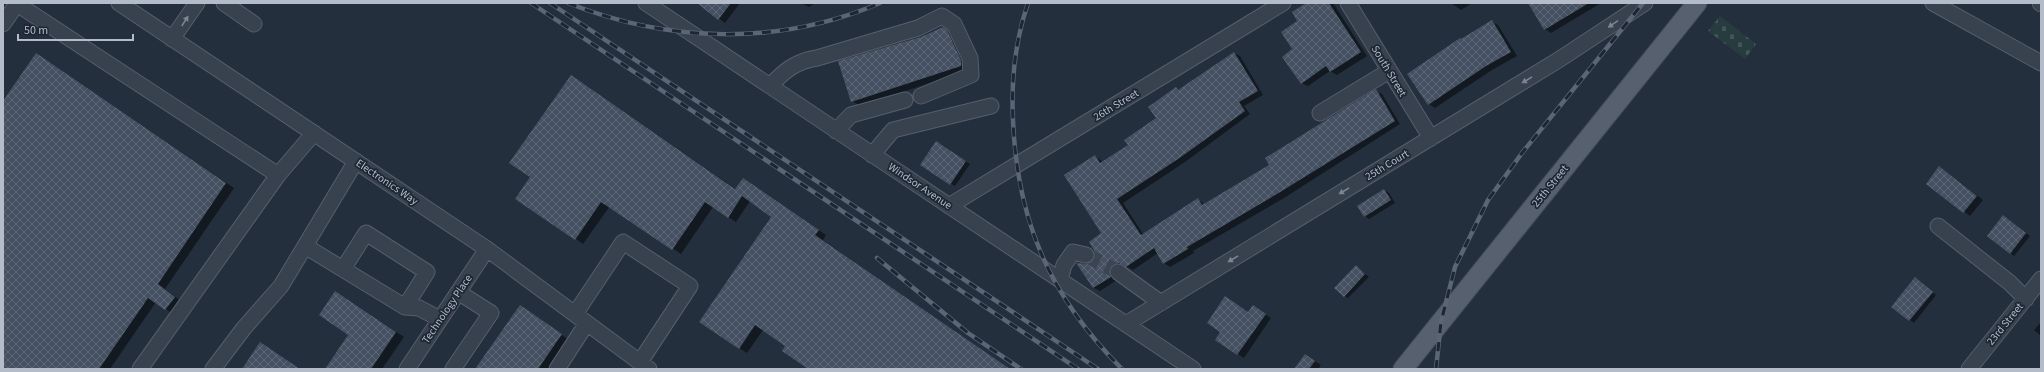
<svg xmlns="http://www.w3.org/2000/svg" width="2044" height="372" font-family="'Source Sans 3',sans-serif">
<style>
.cemetery{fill:url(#cemetery-stones)}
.shadow{fill:#0007}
.building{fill:url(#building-cross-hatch)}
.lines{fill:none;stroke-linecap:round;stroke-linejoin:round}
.minor-tunnel{stroke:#3a4453;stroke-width:15;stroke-dasharray:15 8;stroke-linecap:butt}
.minor-casing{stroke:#565f6c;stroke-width:17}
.major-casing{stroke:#414a57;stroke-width:21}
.minor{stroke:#38414e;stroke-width:15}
.major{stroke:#56606e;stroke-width:19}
.rail-casing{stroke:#5a6575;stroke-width:4.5}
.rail{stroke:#1d2633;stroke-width:3;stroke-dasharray:9;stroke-linecap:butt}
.oneway{fill:#7c8592}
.labels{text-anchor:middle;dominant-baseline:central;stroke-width:3.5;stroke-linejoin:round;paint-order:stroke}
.street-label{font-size:11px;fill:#b4bcc9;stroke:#1d2633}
</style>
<defs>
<pattern id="cemetery-stones" width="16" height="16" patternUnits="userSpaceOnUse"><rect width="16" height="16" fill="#263c3f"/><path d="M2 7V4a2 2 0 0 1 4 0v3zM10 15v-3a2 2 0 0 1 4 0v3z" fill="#435659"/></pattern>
<pattern id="building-cross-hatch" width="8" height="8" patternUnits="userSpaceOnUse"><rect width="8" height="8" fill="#455162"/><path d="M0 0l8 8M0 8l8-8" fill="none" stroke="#5d6877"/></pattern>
</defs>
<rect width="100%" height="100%" fill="#242f3e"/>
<path class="cemetery" d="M1720,16L1756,44L1745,59L1708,31Z"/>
<path class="shadow" d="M698,3H740L725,23Z
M801,3H815L809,7Z
M1308,3H1333L1367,56L1337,75L1330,71L1308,86L1301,83L1294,50L1298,21Z
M1451,3H1472L1461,10Z
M1529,3H1601L1551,33L1545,29Z
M1492,22L1498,25L1517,56L1492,70L1435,108L1429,104L1462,40Z
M943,28L951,33L969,70L860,106L852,101L921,38Z
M1234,53L1240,56L1263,95L1244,106L1250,114L1185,162L1123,203L1143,234L1198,199L1205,205L1270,165L1376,91L1382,94L1400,124L1284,198L1193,251L1194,253L1170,267L1164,263L1158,253L1133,270L1126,266L1120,267L1115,275L1117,280L1100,291L1094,288L1078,264L1088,265L1094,262L1103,234L1095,156L1103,162L1129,145L1158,119L1176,88L1179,90Z
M44,59L234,188L165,289L182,302L173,314L156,302L110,369H3V103Z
M579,81L736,189L751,184L826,235L823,240L1009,369H810L787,346L763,330L747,353L739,348L773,216L750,201L736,222L713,207L681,254L610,206L583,244L576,239L532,177Z
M941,144L970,164L955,186L951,184Z
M1940,167L1983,200L1970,216L1927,184Z
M1384,190L1389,193L1395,203L1369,219L1365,216Z
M2008,219L2030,236L2014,256L2010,253Z
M1356,266L1369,277L1348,298L1344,296Z
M1919,281L1936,295L1914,323L1892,306Z
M344,297L404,337L382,369H326L349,334Z
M1259,310L1271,318L1244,358L1216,340L1249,313Z
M528,311L569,340L549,369H476Z
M2041,322V336L2034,330Z
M1311,359L1321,365L1318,369H1295Z"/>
<path class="building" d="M697,3H731L718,20Z
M1306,3H1329L1361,52L1330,72L1326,66L1301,84L1282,57L1292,49L1281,32L1297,21L1292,12Z
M1528,3H1589L1544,30Z
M1492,20L1511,52L1486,66L1428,105L1407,74L1460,38L1461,39Z
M943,27L947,30L961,60V66L851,102L838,61L921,37Z
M1234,52L1258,91L1239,102L1245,111L1178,159L1117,199L1141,235L1198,198L1202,205L1269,165L1265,158L1376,89L1395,121L1277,194L1187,247L1188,249L1163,264L1154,248L1126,267L1119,263L1114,264L1109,271L1111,277L1093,288L1076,263L1088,264L1093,261L1095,257L1094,250L1089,242L1101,233L1064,175L1095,155L1100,163L1128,145L1124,140L1156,118L1148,107L1176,87L1178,90Z
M36,53L226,183L158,284L175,297L165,310L148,298L99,369H3V101Z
M571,75L735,189L743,178L819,230L815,235L1010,369H808L782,351L785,346L755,325L739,349L699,322L771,217L742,196L728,218L705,202L672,250L601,202L575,240L515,199L530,177L509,163Z
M936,141L966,161L950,185L920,165Z
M1939,166L1977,196L1963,213L1926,184Z
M1384,189L1391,200L1364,217L1357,206Z
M2003,215L2026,233L2010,254L1987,236Z
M1356,265L1365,274L1344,297L1334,288Z
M1915,277L1933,292L1909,321L1891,307Z
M335,291L396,332L371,369H325L348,335L319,315Z
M1225,296L1248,312L1253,305L1266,314L1237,355L1215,340L1220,332L1207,323Z
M520,305L562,334L538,369H475Z
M260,342L300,369H242Z
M1305,354L1315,361L1309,369H1294Z"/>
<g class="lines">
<path class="minor-tunnel" d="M1086,255L1118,272"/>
<g class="minor-casing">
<path id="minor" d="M119,3L487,249L649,369
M224,3L254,24
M646,3L1193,369
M1348,3L1431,138
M1933,3L2041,63
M2040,3L2041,4
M3,24L17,4L278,175
M172,39L197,3
M770,86C784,71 796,61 817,58L918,28L942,16L954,24L970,58L971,75L921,96
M1320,113L1389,71
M836,131L851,115L905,100
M872,155L893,130L991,106
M356,161L305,246L405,307L419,308L440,319
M949,206L1283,3
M1938,226L2010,283L2026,299
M343,269L366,233L427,272L405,307
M1118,272L1161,303
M1060,280L1064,265L1073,252L1086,255
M575,314L623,242L690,286L640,362
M1126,324L1560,59L1645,3
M140,369L278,175L314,133
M213,369L244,328L281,286L305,246
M407,369L487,249
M453,369L491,313L458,292
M557,369L587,323
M1969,369L2041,279"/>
</g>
<g class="major-casing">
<path id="major" d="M1403,369L1697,3"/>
</g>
<use href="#minor" class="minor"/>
<use href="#major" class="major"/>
<g class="rail-casing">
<path id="rail" d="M531,3L1078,369
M550,3L1098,369
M568,3C668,43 780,46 880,3
M1028,3C1015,41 1011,80 1013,120C1017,221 1050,297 1122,369
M877,258L968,333L1021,369
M1436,369L1441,322L1455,267L1488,200L1522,153L1643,3"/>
</g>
<use href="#rail" class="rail"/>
</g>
<defs><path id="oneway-solid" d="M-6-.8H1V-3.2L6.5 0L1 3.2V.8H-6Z"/></defs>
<g class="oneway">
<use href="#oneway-solid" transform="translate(185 21) rotate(-57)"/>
<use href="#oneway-solid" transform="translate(1613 24) rotate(146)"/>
<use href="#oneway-solid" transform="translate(1527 80) rotate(149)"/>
<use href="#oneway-solid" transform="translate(1344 191) rotate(149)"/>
<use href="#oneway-solid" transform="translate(1233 259) rotate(149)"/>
</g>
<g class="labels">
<g class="street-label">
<text transform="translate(1389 71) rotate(59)">South Street</text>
<text transform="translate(1116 105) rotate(-31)">26th Street</text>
<text transform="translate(1387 165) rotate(-31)">25th Court</text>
<text transform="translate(387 182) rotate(34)">Electronics Way</text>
<text transform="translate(920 186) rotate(34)">Windsor Avenue</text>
<text transform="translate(1550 186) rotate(-51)">25th Street</text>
<text transform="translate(447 309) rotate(-56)">Technology Place</text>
<text transform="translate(2005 324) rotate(-51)">23rd Street</text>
</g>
</g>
<rect width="2044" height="372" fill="none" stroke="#b4bcc9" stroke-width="8"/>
<path d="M18 34v6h115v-6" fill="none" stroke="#b4bcc9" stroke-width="2"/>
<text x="24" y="34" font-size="12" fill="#b4bcc9" stroke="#1d2633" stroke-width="3" paint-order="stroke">50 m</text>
</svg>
